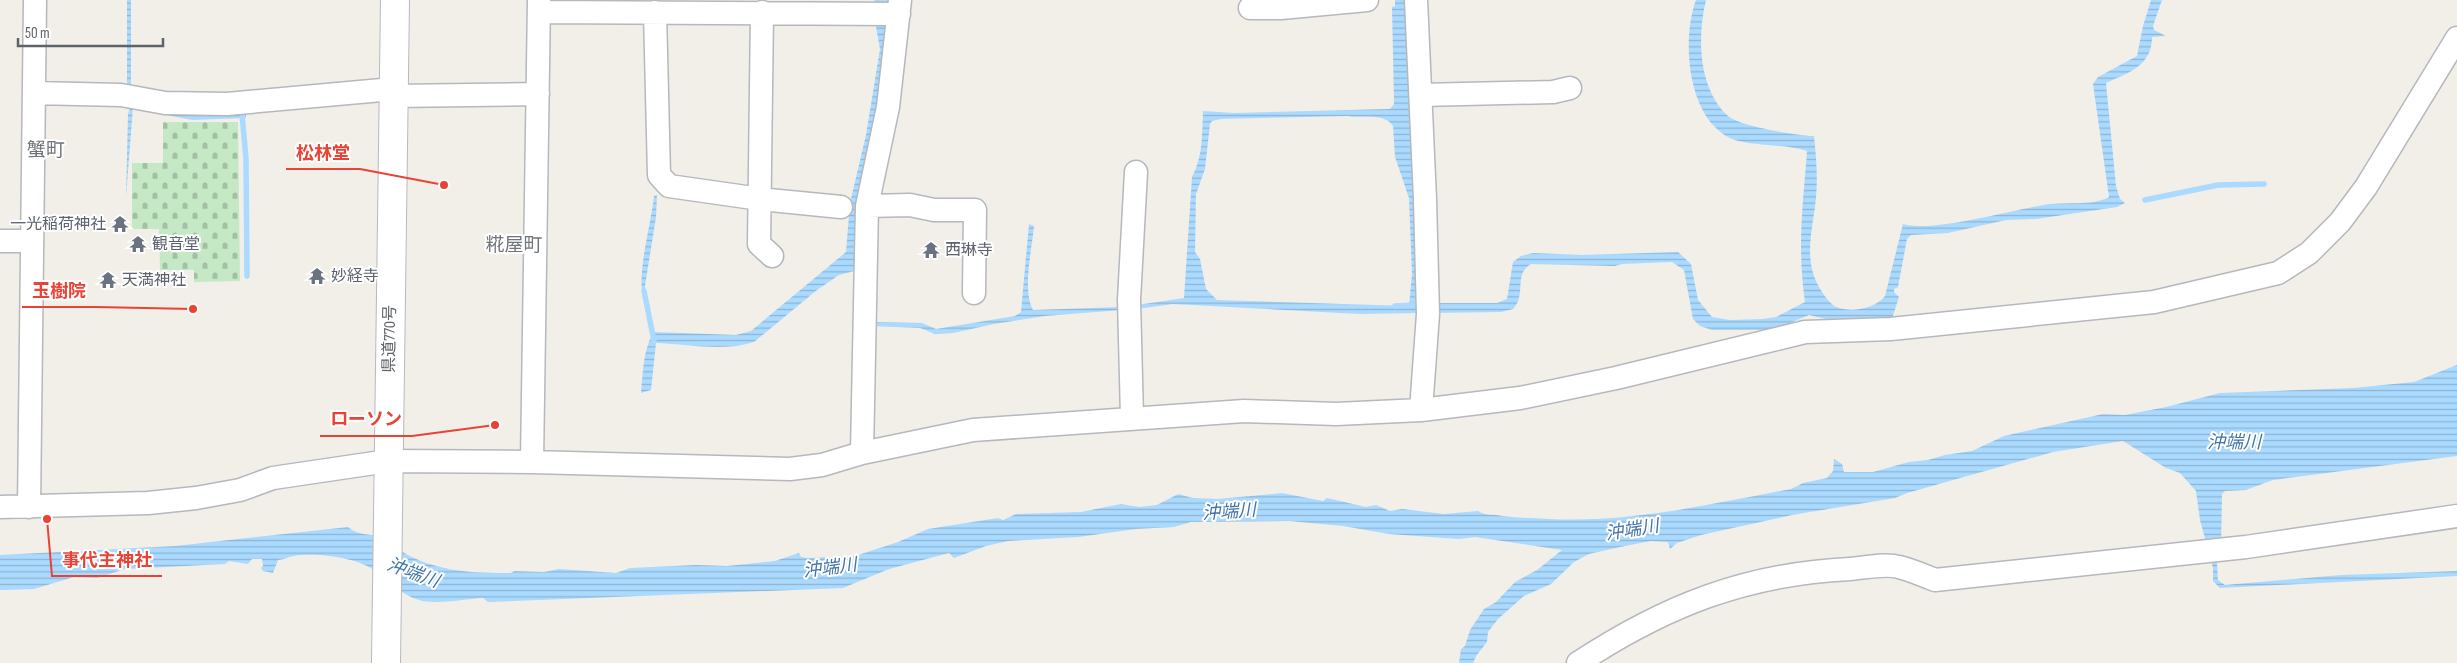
<svg xmlns="http://www.w3.org/2000/svg" width="2457" height="663" font-family="'Sofia Sans Condensed','Noto Sans JP',sans-serif">
<style>
.cemetery{fill:url(#cemetery-stones)}
.water{fill:url(#water-rules);fill-rule:evenodd}
.lines{fill:none;stroke-linecap:round;stroke-linejoin:round}
.stream{stroke:#aadaff;stroke-width:5.5}
.street-casing{stroke:#b5b8bc;stroke-width:25}
.secondary-casing{stroke:#b6babf;stroke-width:30}
.street{stroke:#fff;stroke-width:22}
.secondary{stroke:#fff;stroke-width:28}
.labels{text-anchor:middle;dominant-baseline:central;stroke-width:4;stroke-linejoin:round;paint-order:stroke}
.worship-label{font-size:16px;fill:#5b616d;stroke:#fff;text-anchor:start}
.street-label{font-size:16px;fill:#5f6368;stroke:#fff}
.water-label{font-size:18px;font-style:italic;fill:#4174aa;stroke:#fff}
.quarter-label{font-size:19px;fill:#70757a;stroke:#fff}
.leader{fill:none;stroke:#ea4335;stroke-width:2}
.callout-dot{fill:#ea4335;stroke:#fff;stroke-width:2}
.callout-label{font-size:18px;text-anchor:middle;font-weight:bold;fill:#ea4335;stroke:#fff;stroke-width:4;stroke-linejoin:round;paint-order:stroke}
</style>
<defs>
<pattern id="cemetery-stones" width="16" height="16" patternUnits="userSpaceOnUse" patternTransform="scale(1.25)"><rect width="16" height="16" fill="#c5e8c5"/><path d="M2 7V4a2 2 0 0 1 4 0v3zM10 15v-3a2 2 0 0 1 4 0v3z" fill="#a3c0a4"/></pattern>
<pattern id="water-rules" width="6" height="5" patternUnits="userSpaceOnUse" patternTransform="scale(1.25)"><rect width="6" height="5" fill="#aadaff"/><path d="M0 2.5h6" fill="none" stroke="#8eb4d2"/></pattern>
</defs>
<rect width="100%" height="100%" fill="#f1efe8"/>
<path class="cemetery" d="M163,122H238L240,281L194,282V270H160L159,229H132V163H163Z"/>
<path class="water" d="M127,0H131V88H127Z
M874,0H890L858,270L839,275L817,290L754,342C723,352 688,344 656,343L651,390L641,393C643,373 643,349 654,332L736,335L751,331L846,252L850,203L866,135L880,49L876,27L878,6Z
M1395,0H1405L1422,313L1359,314L1173,304L1137,309V305L1184,298L1192,177C1203,157 1202,134 1203,111L1234,113L1390,109L1394,104L1392,7L1395,6ZM1348,116C1362,119 1384,112 1393,126L1395,157L1409,198L1412,274L1409,306L1217,300L1206,289L1200,259L1195,252L1196,194L1205,169L1210,124L1212,121L1221,119Z
M1696,0H1706C1697,37 1698,88 1728,116C1739,126 1798,136 1814,136C1816,156 1818,176 1816,197C1814,223 1805,250 1814,276C1817,285 1827,302 1836,307C1851,313 1875,309 1885,296L1903,224C1933,233 2011,210 2044,205C2064,201 2091,207 2109,197L2093,84L2098,77L2137,56L2143,26L2151,0H2162L2153,26L2154,30L2166,36L2152,37C2152,66 2128,73 2106,83L2116,186L2120,199L2125,203L2117,207L2036,219L2006,220L1948,233L1911,235L1907,239L1898,287L1894,289V292L1899,297L1891,322L1847,324L1809,315L1773,330H1712L1700,326L1693,319L1684,270L1672,262L1622,264L1615,266L1531,264C1513,274 1527,295 1513,309L1501,312L1432,313L1433,303H1497L1507,299L1513,262L1521,256L1533,253L1582,255L1678,252L1691,264L1698,300L1712,317L1730,320L1763,319L1776,317L1805,302C1797,246 1803,205 1807,151C1785,144 1754,146 1735,140C1687,123 1681,40 1696,0Z
M131,105L133,107L126,197L128,114Z
M168,110L246,111V118L192,120L167,115Z
M657,195L656,217L645,286L646,298H643C637,270 651,226 654,196Z
M1029,224L1034,226C1032,249 1022,290 1033,310L1121,307L1122,310L1045,316L994,324L953,333L935,334L920,328L872,326V322L922,323L936,329L1015,316L1021,312Z
M2457,365V456L2273,480L2246,490L2225,491L2222,494L2221,547L2217,563L2218,580L2225,585L2341,575L2457,571V576L2220,588L2213,581V568L2200,520L2196,491L2180,473L2166,468L2123,441L2053,452L1907,493L1895,498L1792,515L1701,535L1677,543L1670,549L1668,542L1651,541L1625,546L1589,554L1574,562L1551,584L1524,596L1498,619L1488,632L1487,642L1476,656L1473,663H1459L1461,649L1465,646L1470,630L1484,609L1496,602L1515,582L1537,570L1562,550L1475,537L1459,539L1389,534L1343,526L1289,521L1191,522L1174,527L1136,529L1078,537L1008,541L986,546L954,558L949,553L889,569L843,588L488,602L483,598C465,599 435,605 419,600C401,595 388,580 374,570C356,557 315,552 293,556C288,557 283,560 278,560L273,573L263,571L261,568L263,566L262,559H252L248,564L229,561L225,564L125,569L97,578L74,577L34,589L0,590V555L175,546L348,527C358,536 369,533 380,537C390,540 398,549 406,554C440,572 473,573 511,573L514,571L544,572L559,569L616,573L630,568L696,565L727,566L775,561L799,553L801,557L808,558L855,556L898,542L928,529L998,518L1003,520L1016,514L1081,512L1121,504L1139,507L1157,505L1178,494L1193,498L1218,499L1282,493L1323,501L1327,498L1366,507L1376,505L1390,511L1402,509L1444,514L1478,511C1485,516 1494,514 1503,516C1519,518 1533,518 1549,519C1631,523 1711,504 1791,489L1803,483L1827,478L1833,471L1834,459L1842,464L1844,472H1873L1909,462L1928,460L1945,455L1972,451L2004,436L2103,414L2125,415L2166,407L2220,393L2353,388L2414,382Z"/>
<g class="lines">
<path class="stream" d="M242,114L246,159L247,276
M2145,200L2218,185L2264,184
M644,291L654,341
M1395,306L1416,305"/>
<g class="street-casing">
<path id="street" d="M1416,0L1425,199L1428,314L1421,410
M1250,8H1281L1367,0
M539,12L899,14
M655,12L659,175L669,186L760,199L841,207
M762,12L759,244L772,256
M34,93L121,95L165,103L227,104L393,89
M1421,95L1553,92L1570,88
M393,96L538,94
M867,206L910,205L934,210H975L974,293
M0,241H32
M1132,417L1129,300L1136,172
M862,453L867,206L888,107L900,0
M532,462L539,0
M0,507L148,503L196,498L240,490L273,478L388,461L532,462L790,469L822,465L862,453L973,430L1244,411L1336,414L1421,410L1520,398L1616,378L1805,332L1891,329L2154,302L2278,273L2309,253L2340,222L2366,187L2457,38
M29,507L35,0
M1578,663C1665,606 1745,574 1850,569C1865,568 1885,563 1899,567C1911,570 1923,575 1935,580L2246,547L2457,516"/>
</g>
<g class="secondary-casing">
<path id="secondary" d="M386,663L395,0"/>
</g>
<use href="#street" class="street"/>
<use href="#secondary" class="secondary"/>
</g>
<defs>
<g id="temple-bare" transform="scale(1.35)"><path d="M0-6L5-2H3V0L6.5 2.5H4V6H1.5V3h-3V6H-4V2.5H-6.5L-3 0V-2H-5Z" fill="#6b7280" stroke="#fff" stroke-width="2.5" paint-order="stroke"/></g>
</defs>
<g fill-rule="evenodd">
<use href="#temple-bare" x="120" y="224"/>
<use href="#temple-bare" x="138" y="244"/>
<use href="#temple-bare" x="931" y="250"/>
<use href="#temple-bare" x="317" y="276"/>
<use href="#temple-bare" x="108" y="280"/>
</g>
<g class="labels">
<g class="worship-label">
<text x="106" y="224" text-anchor="end">一光稲荷神社</text>
<text x="152" y="244">観音堂</text>
<text x="945" y="250">西琳寺</text>
<text x="331" y="276">妙経寺</text>
<text x="122" y="280">天満神社</text>
</g>
<g class="street-label">
<text transform="translate(390 339) rotate(-89)">県道770号</text>
</g>
<g class="water-label">
<text x="2234" y="442">沖端川</text>
<text transform="translate(1229 512) rotate(-4)">沖端川</text>
<text transform="translate(1632 530) rotate(-9)">沖端川</text>
<text transform="translate(830 568) rotate(-7)">沖端川</text>
<text transform="translate(413 573) rotate(20)">沖端川</text>
</g>
<g class="quarter-label">
<text x="46" y="150">蟹町</text>
<text x="514" y="245">糀屋町</text>
</g>
</g>
<path class="leader" d="M444 185L360 169H286M193 309L96 307H22M495 425L412 436H320M47 519L52 576H162"/>
<g class="callout-dot">
<circle cx="444" cy="185" r="5"/>
<circle cx="193" cy="309" r="5"/>
<circle cx="495" cy="425" r="5"/>
<circle cx="47" cy="519" r="5"/>
</g>
<g class="callout-label">
<text x="323" y="159">松林堂</text>
<text x="59" y="297">玉樹院</text>
<text x="366" y="425">ローソン</text>
<text x="107" y="566">事代主神社</text>
</g>
<path d="M18 38v8h145v-8" fill="none" stroke="#5f6368" stroke-width="2.5"/>
<text x="25" y="38" font-size="15" fill="#5f6368" stroke="#ffffff" stroke-width="4" paint-order="stroke">50 m</text>
</svg>
